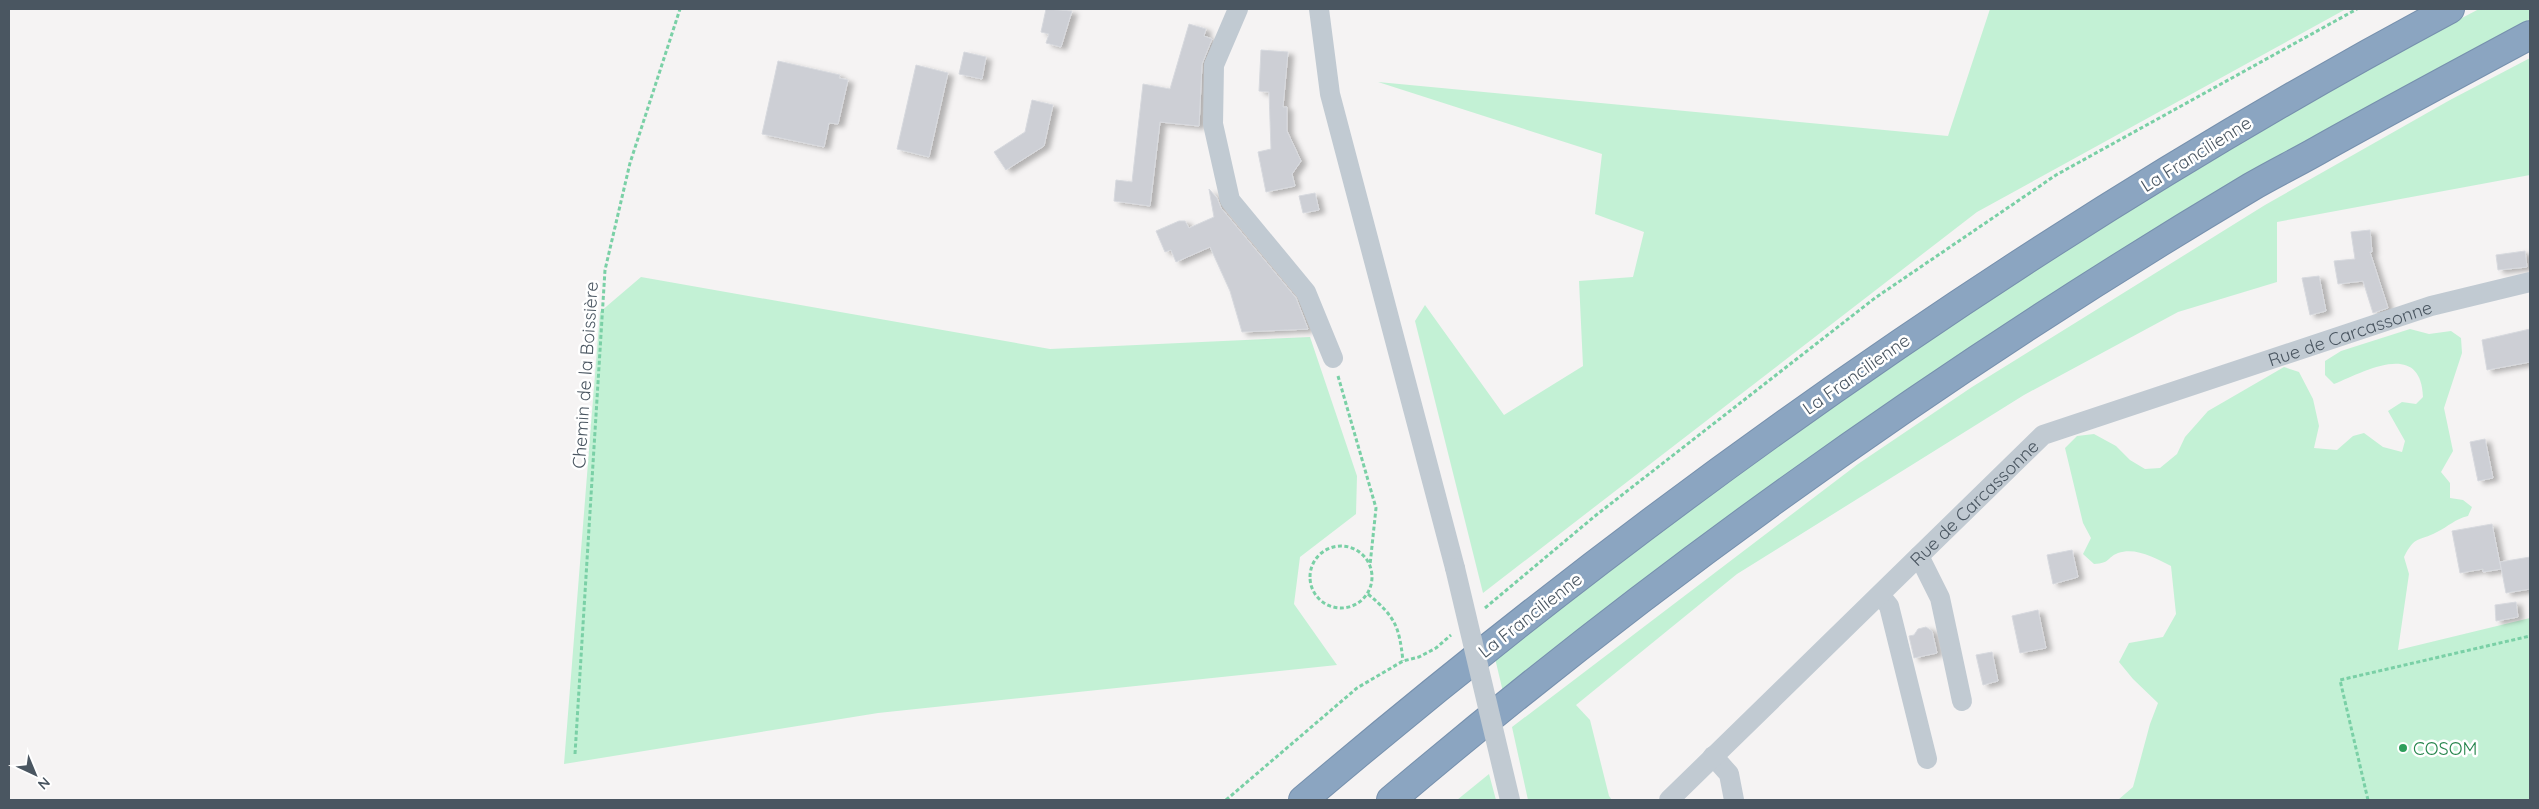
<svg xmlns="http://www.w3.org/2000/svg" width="2539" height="809" font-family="Quicksand,sans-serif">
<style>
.green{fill:#c3f1d5}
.building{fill:#cdcfd5;stroke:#d7d9de;filter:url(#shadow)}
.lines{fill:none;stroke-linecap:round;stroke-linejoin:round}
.highway-casing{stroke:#7690ad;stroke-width:30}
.path{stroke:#7ad0a6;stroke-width:3;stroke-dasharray:4 2.5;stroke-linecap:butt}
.minor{stroke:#c1cad2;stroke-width:20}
.highway{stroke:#8ba5c1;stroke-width:28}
.minor-bridge{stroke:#c1cad2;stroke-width:20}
.leisure-dot{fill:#2e9e5b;stroke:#fff;stroke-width:2}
.labels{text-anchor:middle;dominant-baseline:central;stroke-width:5;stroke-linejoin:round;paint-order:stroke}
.street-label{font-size:18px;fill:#4a5661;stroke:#fff}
.leisure-label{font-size:18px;fill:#27864d;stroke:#fff;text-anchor:start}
</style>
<defs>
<filter id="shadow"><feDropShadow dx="5.5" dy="3" stdDeviation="2.5" flood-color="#0004"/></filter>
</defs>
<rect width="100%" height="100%" fill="#f5f3f3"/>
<path class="green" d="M1990,9H2346L1977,212L1483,593L1415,321L1425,305L1504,415L1583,366L1579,281L1633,277L1644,232L1595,214L1602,154L1378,82L1948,136Z
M2479,9H2530V19L2245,177L2052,295L1841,436L1503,692L1494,654L1824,407L1988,299L2213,156L2401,50Z
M2530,58V175L2277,222V282L2178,312L2024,395L1737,574L1576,705L1590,720L1609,796L1612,800H1528L1512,727L1858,464L1972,387L2265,205L2450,100Z
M641,277L1050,349L1310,337L1357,476L1356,514L1300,557L1294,604L1337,665L878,713L564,764L600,312Z
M2410,329L2429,334L2451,331L2461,338L2462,353L2444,408L2453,451L2441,472L2450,483V498L2463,500L2472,507L2468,516C2455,519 2449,526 2437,532C2418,542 2415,535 2404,557L2409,574L2398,650L2530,618V800H2118L2133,787L2150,724L2158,703L2133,679L2119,662L2129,643L2163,637L2176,614L2171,566C2155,558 2136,547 2118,553C2106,558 2111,563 2094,564L2083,554L2091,538L2083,523L2065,448L2077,436L2094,434L2116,446L2130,460L2145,469L2160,468L2177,454L2185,437L2208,411L2284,367L2299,372L2313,399L2319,426L2314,448L2337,450L2353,436L2364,433L2383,447L2402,452L2405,441L2388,411L2402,402L2416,404L2423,397C2421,339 2364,372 2334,384L2325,375V361L2341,351Z
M1489,774L1496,800H1457Z"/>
<path class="building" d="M1046,9L1072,11L1061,47L1046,43L1049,34L1041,32Z
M1189,24L1206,29L1204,36L1212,39L1202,64L1199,126L1160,122L1150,206L1114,201L1116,180L1132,182L1143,84L1170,89Z
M1261,50L1288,52L1283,107H1287V131L1301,161L1292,174L1295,186L1266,192L1258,152L1271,149L1269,92L1259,91Z
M964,52L986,57L982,79L959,74Z
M778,61L840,75L839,78L848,80L838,124L829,123L824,147L762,134Z
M916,65L948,73L929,157L897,149Z
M1032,100L1053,105L1044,146L1006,170L994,152L1025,132Z
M1209,189L1217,198L1221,208L1296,298L1308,329L1242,332L1230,291L1210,247L1176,262L1171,250L1165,252L1156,231L1179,221H1185L1189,228L1214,217Z
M1315,193L1319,210L1303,213L1299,196Z
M2370,230L2372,252H2370L2388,308L2373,313L2363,281L2338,284L2334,261L2355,259L2351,232Z
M2525,251L2527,267L2498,270L2496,255Z
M2319,276L2326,311L2310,315L2302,278Z
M2530,329V362L2487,370L2482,340Z
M2485,439L2493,478L2478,481L2470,442Z
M2492,524L2501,569L2483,572V569L2460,573L2452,531Z
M2072,550L2078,577L2053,584L2047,555Z
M2530,557V589L2506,593L2500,562Z
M2516,602L2518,617L2496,621L2495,605Z
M2038,610L2046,648L2020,653L2012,616Z
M1926,627L1932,631L1937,653L1914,658L1909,636L1914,635L1918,629Z
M1992,652L1998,681L1983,685L1976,655Z"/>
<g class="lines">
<g class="highway-casing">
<path id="highway" d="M1303,800C1658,499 2039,229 2450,9
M1391,800C1660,572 1949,367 2251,187C2275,173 2300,161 2324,147C2392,109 2461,72 2530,35"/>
</g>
<path class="path" d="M1338,376L1376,508L1370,565
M1310 577a31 31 0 1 1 62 0a31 31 0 1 1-62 0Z
M1368,594C1395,617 1399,625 1403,661
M1485,608L1595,516L1875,298L2056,175L2357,9
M575,754L605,270L630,163L680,9
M1226,800L1357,688L1403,661L1419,657L1436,648L1451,635
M2368,800L2340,680L2530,636"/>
<g class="minor">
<path d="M1238,9L1214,65L1213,124L1230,200L1306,292L1333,358"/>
<path d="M1319,9L1330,94L1455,568"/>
<path d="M1919,556L1940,598L1962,701"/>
<path d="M1880,595L1889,606L1927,759"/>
<path d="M1713,756L1729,774L1734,800"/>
<path id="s1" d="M1669,800L2043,435L2431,306L2530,282"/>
</g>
<use href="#highway" class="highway"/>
<path class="minor-bridge" d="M1455,568L1510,800"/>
</g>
<circle class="leisure-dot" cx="2403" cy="748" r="5"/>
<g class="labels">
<g class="street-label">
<text transform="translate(2196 154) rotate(-32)">La Francilienne</text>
<text stroke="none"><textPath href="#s1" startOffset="846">Rue de Carcassonne</textPath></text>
<text transform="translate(1856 374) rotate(-35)">La Francilienne</text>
<text transform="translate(585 375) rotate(-86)">Chemin de la Boissière</text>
<text stroke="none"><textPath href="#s1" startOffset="426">Rue de Carcassonne</textPath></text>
<text transform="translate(1530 615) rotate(-38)">La Francilienne</text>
</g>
<g class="leisure-label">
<text x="2413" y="748">COSOM</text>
</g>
</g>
<rect width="2539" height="809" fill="none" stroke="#4a5661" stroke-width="20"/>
<g transform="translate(35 774) rotate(136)" stroke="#ffffff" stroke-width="4" paint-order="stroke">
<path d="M0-4L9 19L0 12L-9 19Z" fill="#4a5661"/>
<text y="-8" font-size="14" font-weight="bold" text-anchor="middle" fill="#4a5661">N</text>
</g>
</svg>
